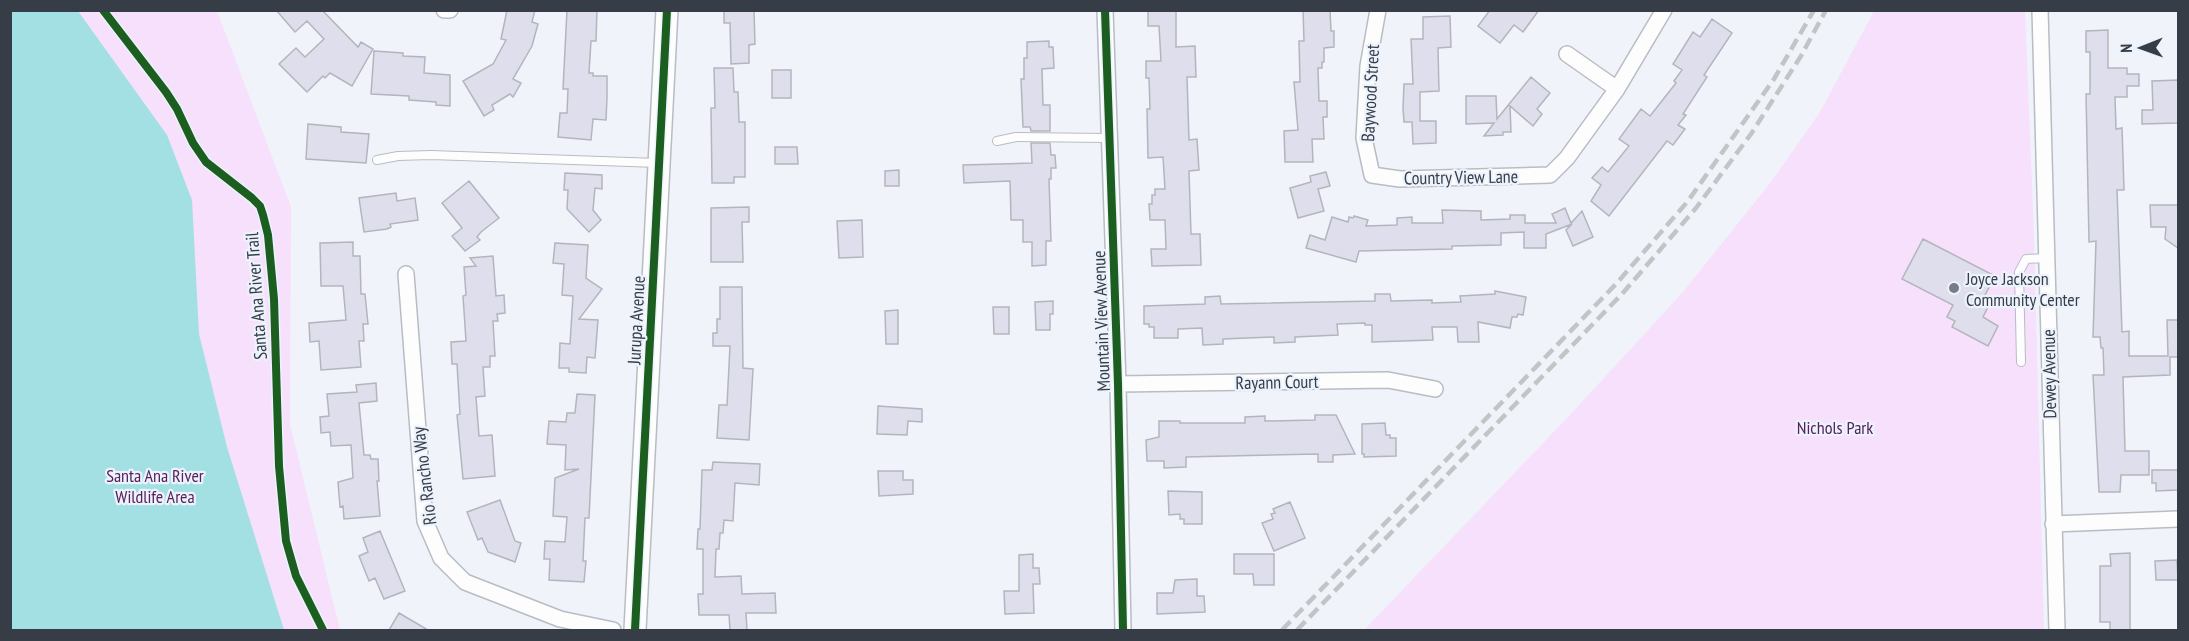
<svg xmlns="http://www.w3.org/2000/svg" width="2189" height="641" font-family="'PT Sans Narrow',sans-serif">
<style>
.green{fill:#f6e0fb}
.water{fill:#a3e0e4}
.building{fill:#dedeec;stroke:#b4b5bc;stroke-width:1.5}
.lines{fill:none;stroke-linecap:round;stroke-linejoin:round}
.lane-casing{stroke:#b8bcc3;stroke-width:10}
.street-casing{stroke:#b8bcc3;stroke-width:18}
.secondary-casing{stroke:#b8bcc3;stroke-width:24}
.lane{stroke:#fdfdfe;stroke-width:8}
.street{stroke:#fdfdfe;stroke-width:15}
.secondary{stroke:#fdfdfe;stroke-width:21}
.rail{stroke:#c3c4c6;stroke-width:4.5;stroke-dasharray:12 6;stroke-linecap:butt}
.cycleway-casing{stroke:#edf3fd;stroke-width:11}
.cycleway{stroke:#1b5e20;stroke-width:8}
.poi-dot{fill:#787d85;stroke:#edf3fd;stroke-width:2}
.labels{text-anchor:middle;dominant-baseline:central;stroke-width:4.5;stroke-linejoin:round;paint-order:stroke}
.street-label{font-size:18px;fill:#373d46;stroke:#edf3fd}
.poi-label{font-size:18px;fill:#373d46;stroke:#edf3fd;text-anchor:start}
.park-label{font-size:18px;fill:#57215b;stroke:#edf3fd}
</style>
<rect width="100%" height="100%" fill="#f0f4fa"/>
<path class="green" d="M10,11H217L291,207L290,424L340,630H11Z
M1874,11H2025L2034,234L2044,630H1364L1568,417L1683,292L1771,182L1820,112Z"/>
<path class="water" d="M10,11H78L167,135L192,200L199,334L227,447L284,630H11Z"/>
<path class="building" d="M276,10H322L358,47L361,42L373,49L352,86L330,73L325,78L323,76L307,92L279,64L296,48L305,57L324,39L307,21L295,32Z
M507,10H535L532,22L538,24L532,46L513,79L521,83L513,97L510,94L492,105L494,110L484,116L463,81L493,64L506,40L501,39Z
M567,10H597L596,41H591L589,73H593V76H607V98L606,120L593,119L591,140L558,137L560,113H567L568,89H563Z
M724,10H754L755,44L749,45V63L731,64L730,23H724Z
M1148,10H1176V47L1195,46L1196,77H1187L1189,140L1197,139L1199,170L1189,171L1191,234H1200L1201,265L1152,266L1151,249H1166L1165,220H1150L1149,204H1152V195H1155V189H1165L1163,157L1148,158L1147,109H1150L1149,78H1146V61H1161L1159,26H1148Z
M1303,10H1330L1331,31H1334V47L1324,48V62H1322V68H1318L1319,101H1327V117H1323L1324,139H1312L1313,162H1285L1284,131L1298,130L1294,82H1300L1299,41H1304Z
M1490,10H1539L1523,32L1514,25L1500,43L1478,26Z
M1450,16L1451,47L1438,48L1439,91L1420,92V121H1436V143L1413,144L1412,122H1404L1403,108L1404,84H1413L1411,39H1423V17Z
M1712,19L1732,33L1704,75L1707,77L1683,114L1686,115L1678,125L1685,129L1673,145L1667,141L1609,216L1591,201L1601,185L1592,178L1602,167L1608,172L1629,146L1619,139L1641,109L1650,116L1676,83L1674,81L1682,70L1673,64L1693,32L1700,37Z
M2108,30V68H2127V74H2139V86H2127V97H2115L2116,129L2122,128L2123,157L2124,190H2117L2122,332L2129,331V356H2168L2167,320H2178V357H2170V375L2123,377L2125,451H2149V475H2121L2120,492H2099L2093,375H2104L2103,348H2101L2100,337H2093L2096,241L2089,242L2086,94H2090V52H2086V31Z
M1049,41V47H1053L1054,68L1042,69L1043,105H1050V131H1031L1030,127H1023L1021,79H1024V58H1027V42Z
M374,51L403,53V56L425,57L424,73L450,75V106L436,105V102L409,100V96L371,94Z
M714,68H733L734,92H738L739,122H745V177H734V183H712L711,108H715Z
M772,70H791V98H772Z
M1531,77L1550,93L1537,109L1542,114L1533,126L1510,106L1511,132H1503V135L1484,136L1494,123L1466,124V96H1496L1497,119Z
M2178,80V123L2142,124V110H2153L2152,81Z
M308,124L341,127V132L369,134L366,163L306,159Z
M1031,143H1050L1051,155H1055L1056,168H1051V179H1049L1051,241H1046V265L1032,266V242H1023V220H1011L1010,181L964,183L963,165L1032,163Z
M775,147H797L798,164H775Z
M899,170V186H885V171Z
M1326,172L1330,186L1318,189L1324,211L1298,218L1290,188L1311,182L1310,176Z
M565,173L602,175V189L595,188L593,210L601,220L589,232L567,209L568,190H564Z
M469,181L499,218L481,232L477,237L480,240L465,251L452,236L462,228L442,203Z
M396,193L397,201L415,198L418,220L390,224L391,227L387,229L364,232L359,198Z
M2150,205H2178V248L2165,239L2166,227H2151Z
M749,207V222H742L743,262H711V208Z
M1565,208L1571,223L1582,211L1593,237L1573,246L1566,230L1572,224L1546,234V248H1524V232L1501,233V245L1452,246V249L1359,251L1356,262L1306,248L1310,235L1325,240L1332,217L1348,222L1349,217L1353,218L1354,216L1368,220L1366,226L1397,225V218L1412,217V223H1443L1442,210L1481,211V220L1510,219V215H1525V223H1556L1552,214Z
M862,220L863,257L839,258L837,221Z
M1923,239L1995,276L1984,297L1991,301L1983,317L1998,326L1988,346L1952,327L1955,321L1947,317L1953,305L1902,279Z
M353,242V256H360L361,294H365L368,324H363L364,341H359L361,367L321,370L319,341L310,342L309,323L346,320L343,286H321L320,243Z
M555,243L588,245L586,278L602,289L579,319L598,320L595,358L587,357L586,373L569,372V368H559L560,343L570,344L573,296L562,295L564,264L553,263Z
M493,256L496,296L504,295L505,313L497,314L498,321H493L495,356H490V367H483L485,396L476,397L479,436L492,435L495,476L463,479L457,415L460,414L457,364H452L451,342L466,341L463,296L466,295L464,267L476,266L470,258Z
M720,287H742L743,368L753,369L749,440L717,438L719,405H727L730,346H713V333H717V319H720Z
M1495,291L1526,297L1523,315L1518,314L1517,317H1512L1510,328L1478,322L1479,342H1458L1457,327H1432L1433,340L1372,342V325H1365V323L1337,324L1338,335L1295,337V342L1274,343V337L1223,339V344L1203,345L1202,328L1178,329V338H1154V327H1149V324H1144V306L1205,304V297L1220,296L1221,304L1375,301V294H1390L1391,301L1432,300V303L1461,302L1460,296L1495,294Z
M1053,301V314H1050V330H1036L1035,302Z
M993,307H1009V334H994Z
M898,310V344H886L885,311Z
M376,383L377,401L359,403L364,455H370L371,459H378L379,481H377L380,516L344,519L343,506L340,507L338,482L353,478L351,445L331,446L330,432L321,433L320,417L329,416L327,394L357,392L356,385Z
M577,394L595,395L589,518H585L583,561H586L584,582L549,580L550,559H544L545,541L565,542L567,517L553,516L555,478L579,469L565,470L566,445L547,444L549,421L566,422L567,413H575Z
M878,406L922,409V422L908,421L907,435L877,434Z
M1315,415H1336L1355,454L1333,455V462H1318V454L1186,457V467L1164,468V461H1147L1146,440L1159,437V421H1180V423H1245V417L1265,416V421L1315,420Z
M1385,423L1386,435H1390V438H1396V456L1364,457V454H1362V424Z
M713,462L760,464L759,485L735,483L733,521L724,520L723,533H720L719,549H716L715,577L741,576L742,594L775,593L776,613H746L747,630H730L729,615H699L698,594H703V549H697L698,529H700L702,470H712Z
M2152,470H2178V490L2156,491V483H2152Z
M878,471H903V480H913V494L879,496Z
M1168,491L1202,492V524H1184V519H1180V514L1169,515Z
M500,500L515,541L521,543L515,562L488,552L482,538L478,540L467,512Z
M1290,502L1305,538L1274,551L1262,523L1273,519L1271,514L1275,513L1273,509Z
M380,531L405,591L384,599L375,578L369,581L359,556L368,552L363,538Z
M2130,553V630H2110V622H2100V566H2111L2110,554Z
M1033,554V568H1039L1040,584H1033L1034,613L1005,614L1004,591H1019V555Z
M1234,554H1274V585H1254L1253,574H1234Z
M2177,560L2178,580H2156L2155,561Z
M1197,579V596H1204L1205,612L1157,614V593H1173L1175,580Z
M399,613L428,630H389Z"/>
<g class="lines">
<g class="lane-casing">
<path id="lane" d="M997,141L1016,137L1109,138
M377,160L398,156L431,155L658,163
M2021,362L2019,272L2026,259L2046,258"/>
</g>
<g class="street-casing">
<path id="street" d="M444,10H450
M1105,10L1118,384L1123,630
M1378,10L1368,66L1364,138L1372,175L1400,179L1550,175L1567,158L1617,89L1664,10
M2040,10L2057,630
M1567,54L1617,89
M406,274L425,521L441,558L465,582L560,619L613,630
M1118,384L1388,380L1435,389
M2053,524L2178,519"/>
</g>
<g class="secondary-casing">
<path id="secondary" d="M635,630L667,10"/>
</g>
<use href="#lane" class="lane"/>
<use href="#street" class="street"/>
<use href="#secondary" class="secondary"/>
<path class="rail" d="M1282,630L1616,284L1688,201L1774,79L1814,10
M1297,630L1622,294L1696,208L1751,134L1801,56L1826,10"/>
<g class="cycleway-casing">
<path id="cycleway" d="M103,10L166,92L177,109L193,143L206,162L252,198L260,206L263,215L268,235L274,299L279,466L286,541L296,576L323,630
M1105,10L1118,384L1123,630
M635,630L667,10"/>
</g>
<use href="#cycleway" class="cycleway"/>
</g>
<circle class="poi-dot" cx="1954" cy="288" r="6"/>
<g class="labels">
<g class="street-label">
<text transform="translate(1370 93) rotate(-87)">Baywood Street</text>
<text transform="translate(1461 177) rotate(-1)">Country View Lane</text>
<text transform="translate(256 296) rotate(-94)">Santa Ana River Trail</text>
<text transform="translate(636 320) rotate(-87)">Jurupa Avenue</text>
<text transform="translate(1101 321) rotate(-92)">Mountain View Avenue</text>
<text transform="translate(2049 374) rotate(-91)">Dewey Avenue</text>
<text transform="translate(1277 382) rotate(-1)">Rayann Court</text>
<text transform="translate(424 476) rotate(-97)">Rio Rancho Way</text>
</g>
<g class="poi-label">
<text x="1966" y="278">Joyce Jackson<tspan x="1966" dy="21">Community Center</tspan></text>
</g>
<g class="park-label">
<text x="1835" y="427">Nichols Park</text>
<text x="155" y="475">Santa Ana River<tspan x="155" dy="21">Wildlife Area</tspan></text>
</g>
</g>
<rect width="2189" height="641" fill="none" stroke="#373d46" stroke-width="24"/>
<g transform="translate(2141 48) rotate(269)" stroke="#edf3fd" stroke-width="4.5" paint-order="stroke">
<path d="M0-4.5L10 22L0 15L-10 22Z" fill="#373d46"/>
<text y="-9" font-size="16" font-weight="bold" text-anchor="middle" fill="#373d46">N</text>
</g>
</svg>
